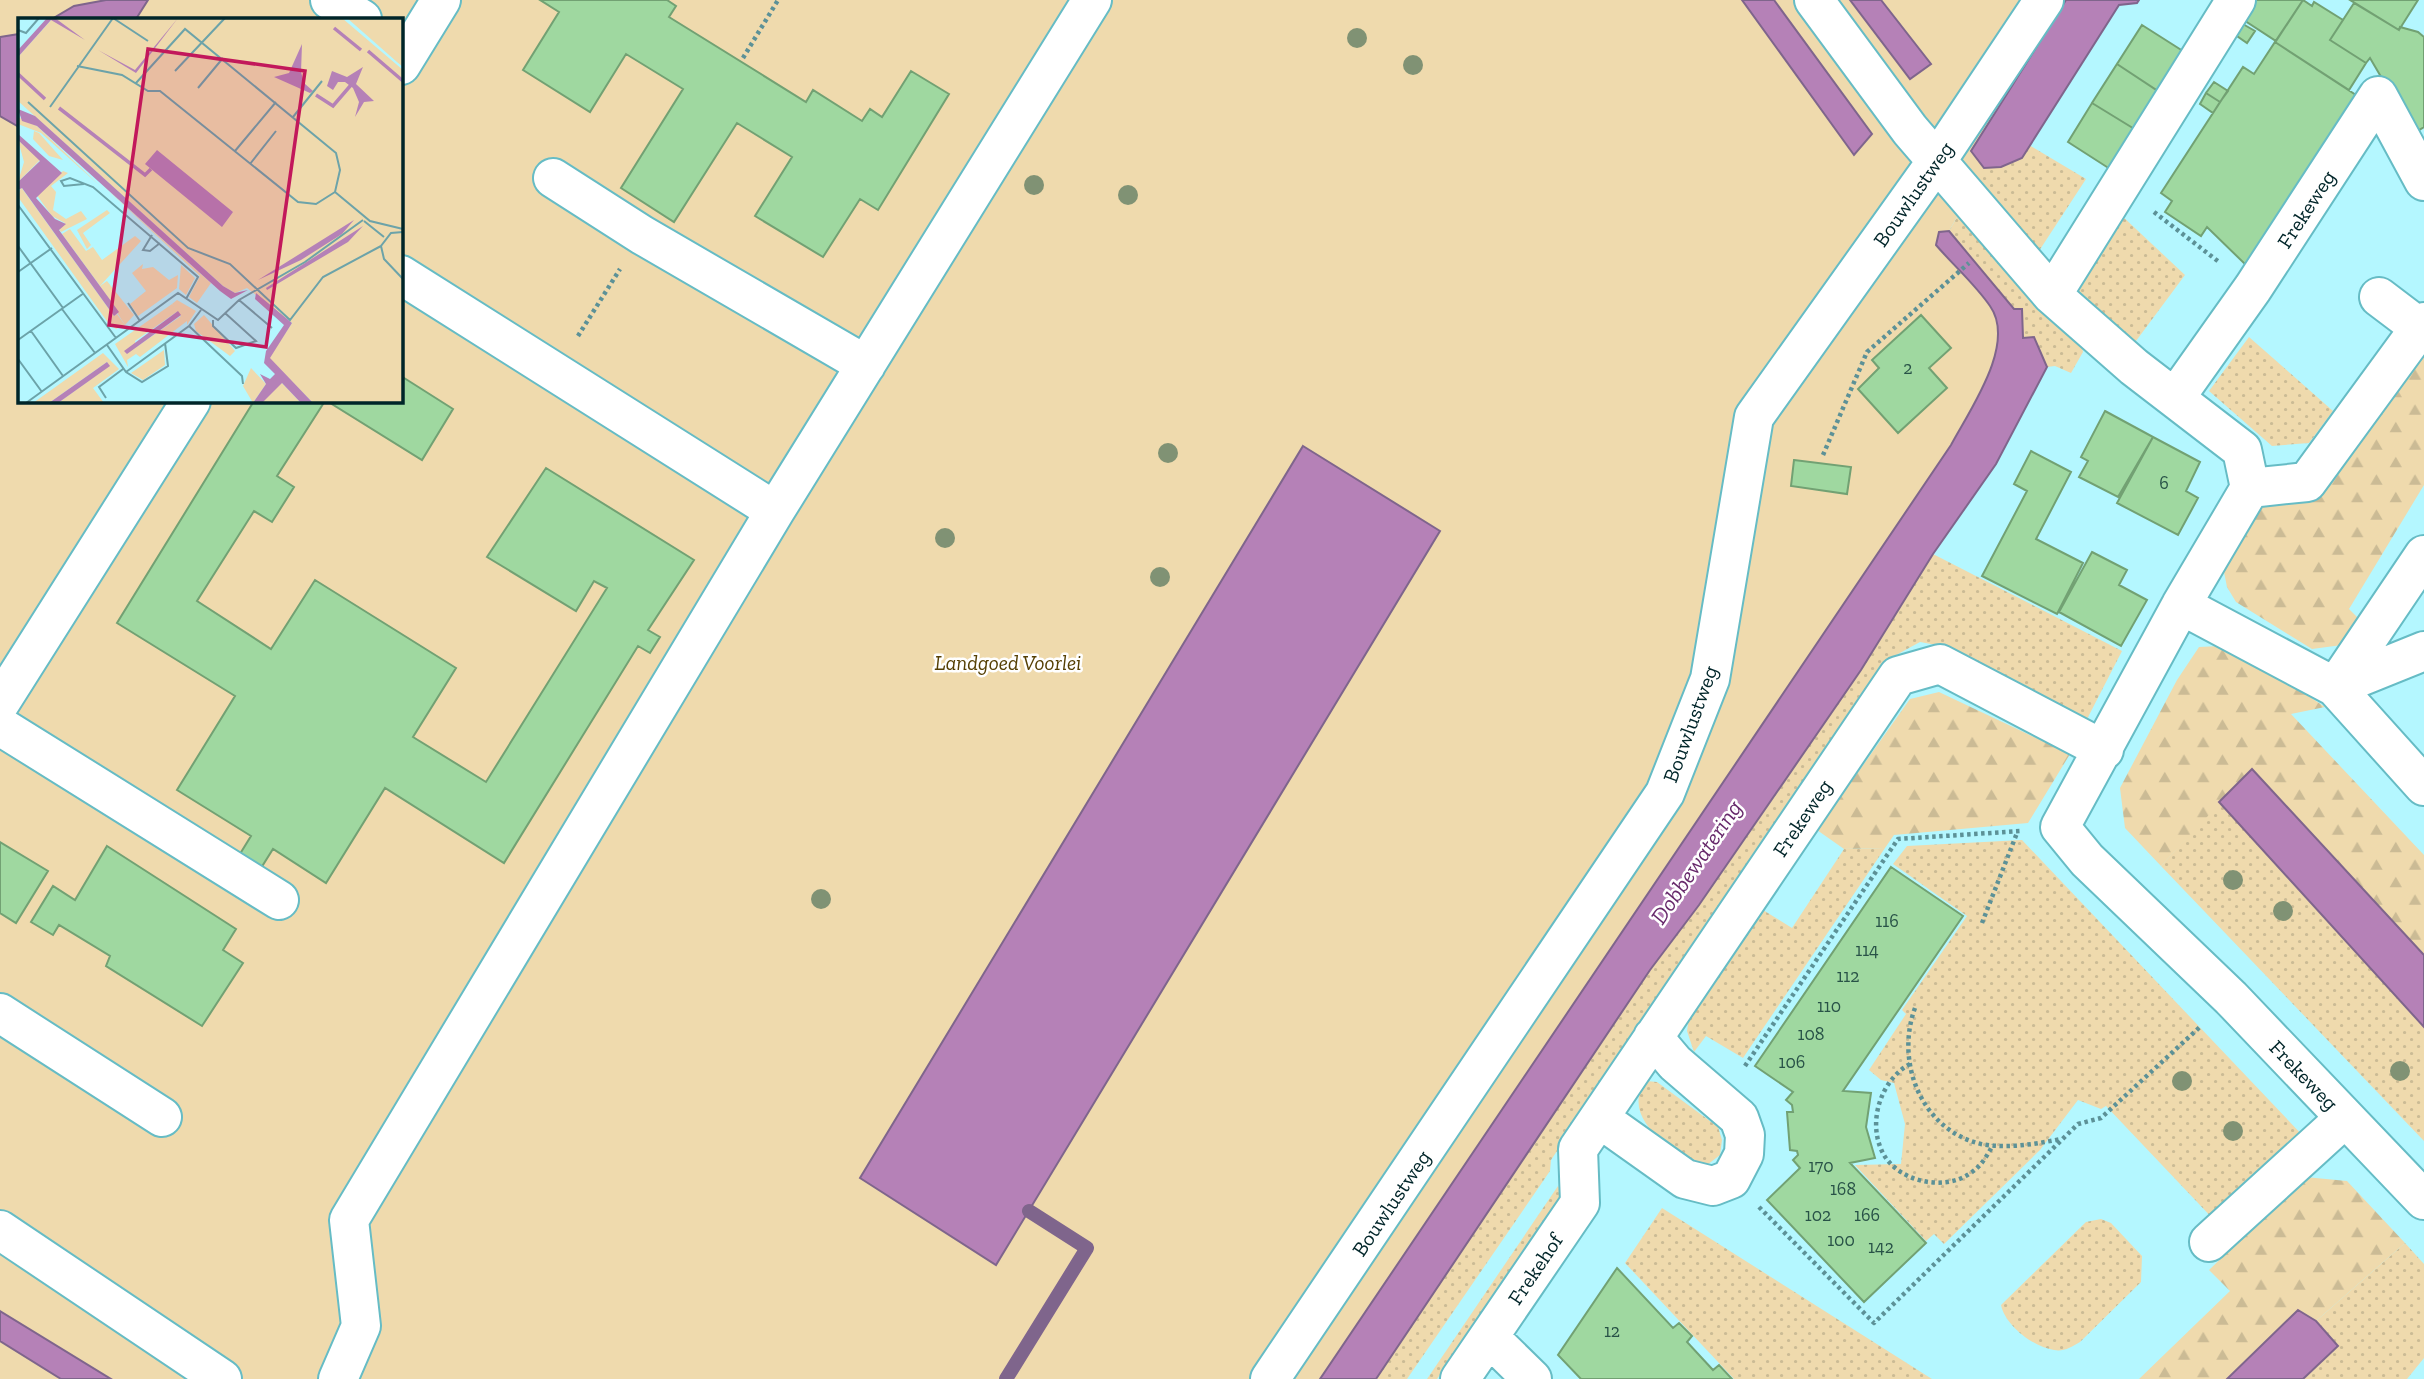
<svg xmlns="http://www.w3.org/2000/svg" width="2424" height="1379" font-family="'Zilla Slab',serif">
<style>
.grass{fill:url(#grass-dots)}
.forest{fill:url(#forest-firs)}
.park{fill:#efdaad;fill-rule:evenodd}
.water{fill:#b581b7;stroke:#7f658c;stroke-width:2}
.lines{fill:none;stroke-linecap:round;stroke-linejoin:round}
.stream{stroke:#7f658c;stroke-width:14}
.building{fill:#9fd8a0;stroke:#72a173;stroke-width:2}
.minor-casing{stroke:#66bcc5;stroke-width:42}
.path{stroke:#5c9197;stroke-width:4.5;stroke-dasharray:3.5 3.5;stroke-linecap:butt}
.minor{stroke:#fff;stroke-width:38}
.tree{fill:#809274}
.labels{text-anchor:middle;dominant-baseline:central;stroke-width:5;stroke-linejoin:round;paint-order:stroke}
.number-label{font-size:18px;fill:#285247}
.street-label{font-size:21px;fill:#002529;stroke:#fff}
.park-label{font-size:21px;font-style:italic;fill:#553f03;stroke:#fff}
.water-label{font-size:23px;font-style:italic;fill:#67296b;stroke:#fff}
.inset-river{fill:none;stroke:#b581b7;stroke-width:3.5}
.inset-road{fill:none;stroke:#6ca3a9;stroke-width:2}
.view{fill:#c2185b;fill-opacity:0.15;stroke:#c2185b;stroke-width:3.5}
.inset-edge{fill:none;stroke:#002529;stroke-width:3.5}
</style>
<defs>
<pattern id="grass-dots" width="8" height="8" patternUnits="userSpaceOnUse" patternTransform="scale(1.75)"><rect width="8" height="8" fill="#efdaad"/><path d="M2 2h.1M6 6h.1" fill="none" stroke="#cbbb95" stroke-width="1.8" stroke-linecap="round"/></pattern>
<pattern id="forest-firs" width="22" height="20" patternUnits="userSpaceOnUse" patternTransform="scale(1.75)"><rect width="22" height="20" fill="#efdaad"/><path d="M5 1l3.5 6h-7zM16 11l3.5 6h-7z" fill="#cbbb95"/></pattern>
</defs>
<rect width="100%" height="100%" fill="#b4f7ff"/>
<path class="grass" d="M2029,145L2086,179L2037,254L1957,173L2022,158Z
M1964,205L2081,342L2083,352L2071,373L2055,366L2047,367L2034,337L2023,338L2014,309L1949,231Z
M2120,214L2185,275L2133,345L2071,287Z
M2249,337L2333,411L2309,443L2272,446L2209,391Z
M1933,554L2122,651L2085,723L1942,646L1920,642L1887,660L1551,1160L1550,1171L1407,1379H1376L1650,970C1751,836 1844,696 1933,554Z
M2219,802L2424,1027V1141L2161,866Z
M2022,840L2305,1138L2217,1223L2106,1106L2101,1109L2078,1100L2040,1150L1944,1244L1934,1234L1926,1241L1855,1165L1901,1164L1905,1124L1894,1083L1881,1080L1869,1070L1906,1014L1902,1010L1967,916L1893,864L1907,846Z
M1885,848L1743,1058L1706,1036L1694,1052L1687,1031L1689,1018L1763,910L1792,928L1844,849Z
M1646,1081L1657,1082L1718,1127L1722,1140L1720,1155L1707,1165C1682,1157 1633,1129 1639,1096C1640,1091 1644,1085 1646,1081Z
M1558,1186L1562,1197L1437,1379H1427Z
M1662,1208L1932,1379H1734L1625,1263Z
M2101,1219L2111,1223L2142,1256L2141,1282L2080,1342C2072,1347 2063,1352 2054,1350C2033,1347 2005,1325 2001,1305L2086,1222Z
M2405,1243L2424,1264V1358L2407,1379H2303L2338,1346L2316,1321Z"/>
<path class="forest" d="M2424,352V485L2349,609L2365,625L2342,645L2312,649L2236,602L2227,587L2224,572L2258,502Z
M2221,646L2246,655L2325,707L2291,714L2424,855V955L2252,769L2161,866L2125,828L2120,788L2177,680L2199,647Z
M1939,692L2070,754L2028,823L1894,835L1885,848L1844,849L1817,830L1910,699Z
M2305,1177L2347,1181L2405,1243L2316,1321L2298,1311L2227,1379H2139L2230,1291L2209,1270Z"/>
<path class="park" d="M0,0H2079L1949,231L1939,232L1936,246C1954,265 1975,284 1990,306C2017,344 1969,411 1951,445L1320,1379H0ZM19,19H401V401H19Z"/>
<path class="water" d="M106,0H148L136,19H52L74,6Z
M1742,0H1774L1872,134L1854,155Z
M1850,0H1881L1931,64L1910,79Z
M2066,0H2139L2137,3L2119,5L2022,158L2001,167L1984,168L1971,151Z
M19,34V127L0,116V37Z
M1949,231L2014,309H2022L2023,338L2034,337L2047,367L1996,464L1933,554L1861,670L1699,905L1650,970L1376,1379H1320L1951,445C1969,411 2017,344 1990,306C1975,284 1953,265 1936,245L1939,232Z
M1303,446L1440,531L996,1265L860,1178Z
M2252,769L2424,955V1027L2219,802Z
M2298,1310L2316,1321L2338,1346L2303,1379H2227Z
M0,1311L111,1379H61L0,1341Z"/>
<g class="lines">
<path class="stream" d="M1006,1379L1087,1248L1029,1211"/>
</g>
<path class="building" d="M540,0H667L676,6L669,17L806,102L813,90L862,121L870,109L882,117L911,71L949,94L878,210L860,199L823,257L755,216L792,157L737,123L674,222L621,188L683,89L626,54L590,112L523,70L559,12Z
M2246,0H2303L2276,41L2236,15Z
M2303,0L2312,6L2314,2L2343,20L2330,40L2366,63L2349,90L2275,42Z
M2350,0H2418L2399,30Z
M2354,3L2399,30L2400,27L2418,32L2424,37V127L2414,133L2370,58L2366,63L2330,40Z
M2241,23L2255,31L2247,43L2234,34Z
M2142,25L2186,53L2161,93L2117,64Z
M2275,42L2359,97L2248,267L2207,227L2201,236L2165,212L2172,201L2161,193L2243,67L2254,74Z
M2117,64L2161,93L2136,130L2092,103Z
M2214,82L2228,91L2220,102L2206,93Z
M2206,93L2220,102L2213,113L2200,104Z
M2092,103L2136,130L2110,169L2068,142Z
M1921,315L1951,348L1929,368L1947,388L1898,433L1858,389L1879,368L1872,360Z
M401,376L453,409L422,460L327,401H401Z
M254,401H325L277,476L294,487L272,522L254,511L197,601L271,649L315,580L456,668L413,737L486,782L607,588L594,581L576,611L487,557L546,468L694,560L648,630L660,637L650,653L638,646L504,863L385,788L326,883L273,849L256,876L235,862L251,836L177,790L235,696L117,623Z
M2105,411L2153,437L2118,497L2079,477L2088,461L2081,457Z
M2153,437L2200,462L2186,491L2198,498L2178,535L2117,503Z
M2031,451L2071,472L2036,539L2083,563L2057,614L1982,576L2027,491L2014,484Z
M1794,460L1851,467L1847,494L1791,486Z
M2092,552L2127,570L2119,585L2147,600L2121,646L2059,612Z
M0,842L48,871L16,923L0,913Z
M107,846L236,929L223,950L243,963L202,1026L106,966L110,956L59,925L53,935L31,922L53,886L75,900Z
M1891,867L1963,916L1843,1091L1871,1093L1866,1127L1875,1158L1850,1163L1926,1243L1864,1302L1767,1200L1800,1168L1793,1160L1798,1155L1797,1151L1790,1150L1787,1112H1793L1792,1105L1786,1100L1793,1092L1755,1066Z
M1617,1268L1673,1328L1679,1323L1692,1336L1687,1342L1713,1370L1719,1365L1732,1379H1581L1558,1355Z"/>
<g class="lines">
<g class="minor-casing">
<path id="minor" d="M330,0L362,19
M1814,0L1910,130L2052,295L2134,367L2242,450L2250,488L2181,605L2060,827L2087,860L2231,998L2424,1200
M401,65L441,0
M553,178L642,235L866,365
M401,275L775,511
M2052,295L2236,0
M2379,297L2420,328
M2175,398L2253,288L2378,96L2424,181
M2250,488L2307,482L2424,322
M2181,605L2335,687L2424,786
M2335,687L2424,555
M2335,687L2424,651
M0,703L191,401
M0,726L279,900
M0,1013L162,1117
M1599,1118L1685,1179L1713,1186L1731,1179L1744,1154L1745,1135L1739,1118L1675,1063L1653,1037
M0,1230L222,1379
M2209,1242L2345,1118
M1489,1337L1532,1379
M338,1379L361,1326L349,1220L775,511L1092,0
M1270,1379L1665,793L1710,679L1754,417L1936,162L2044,0
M1460,1379L1580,1203L1578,1149L1898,676L1940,664L2104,750"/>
</g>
<path class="path" d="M743,58L778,0
M2154,212L2219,262
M578,336L620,269
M1823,455L1867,352L1969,263
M1982,923L2017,833
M1915,1008C1895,1062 1921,1130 1981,1144C2008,1149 2035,1144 2061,1139
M1910,1064C1882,1079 1868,1119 1881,1149C1894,1181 1942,1192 1969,1174C1981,1167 1986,1157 1993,1145
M1745,1066L1898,839L2021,831
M1759,1207L1874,1323L2078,1124L2101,1118L2201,1026"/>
<use href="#minor" class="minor"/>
</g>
<g class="tree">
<circle cx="1357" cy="38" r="10"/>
<circle cx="1413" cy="65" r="10"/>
<circle cx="1034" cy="185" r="10"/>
<circle cx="1128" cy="195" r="10"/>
<circle cx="1168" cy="453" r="10"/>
<circle cx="945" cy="538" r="10"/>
<circle cx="1160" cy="577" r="10"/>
<circle cx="2233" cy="880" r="10"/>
<circle cx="821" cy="899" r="10"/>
<circle cx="2283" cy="911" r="10"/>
<circle cx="2400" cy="1071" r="10"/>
<circle cx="2182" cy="1081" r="10"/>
<circle cx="2233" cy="1131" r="10"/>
</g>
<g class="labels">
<g class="number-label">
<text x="1908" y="368">2</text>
<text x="2164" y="483">6</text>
<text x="1887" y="921">116</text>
<text x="1867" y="950">114</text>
<text x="1848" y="976">112</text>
<text x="1829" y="1006">110</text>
<text x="1811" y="1034">108</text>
<text x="1792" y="1062">106</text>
<text x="1821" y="1166">170</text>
<text x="1843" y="1189">168</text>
<text x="1818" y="1215">102</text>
<text x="1867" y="1215">166</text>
<text x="1841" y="1240">100</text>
<text x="1881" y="1247">142</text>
<text x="1612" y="1331">12</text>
</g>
<g class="street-label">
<text transform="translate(1913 194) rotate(-55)">Bouwlustweg</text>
<text transform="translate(2306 209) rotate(-57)">Frekeweg</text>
<text transform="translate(1690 724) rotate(-70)">Bouwlustweg</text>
<text transform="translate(1802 818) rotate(-56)">Frekeweg</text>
<text transform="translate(2304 1075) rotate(46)">Frekeweg</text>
<text transform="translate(1391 1203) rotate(-56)">Bouwlustweg</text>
<text transform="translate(1535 1269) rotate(-56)">Frekehof</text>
</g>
<g class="park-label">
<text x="1008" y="662">Landgoed Voorlei</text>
</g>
<g class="water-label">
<text transform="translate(1696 862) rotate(-56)">Dobbewatering</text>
</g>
</g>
<g transform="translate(18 18)">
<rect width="385" height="385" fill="#b4f7ff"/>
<path d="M329,0H385V49L379,44ZM0,122L22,142L0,164L6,144ZM45,153L50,155L33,168L38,174L35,192L48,201L63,193L69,201L43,214L41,211L47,205L34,198L18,176ZM83,166L193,265L179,285L171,279L182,258ZM3,169L96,298L99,296L107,307L98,311L91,306L0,179ZM89,192L92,195L65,215L73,227L69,231L59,212ZM52,211L68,233L75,229L84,242L117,218L123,223L82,268L44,216ZM125,246L124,251L135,249L151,262L160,257L159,270L120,298L112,286L128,273L114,255ZM154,286L160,293L117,323L118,336L109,342L110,349L97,326ZM146,332L147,347L125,362L113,355ZM85,335L101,351L75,370L86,385H40L91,348L89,344L31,385H15ZM233,350L248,366L235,385L225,368ZM264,365L283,385H244L259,366Z" fill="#efdaad"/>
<path d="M0,99L19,108L82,168L23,115L0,106ZM16,113L21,115L45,142L31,138L15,121ZM163,247L177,260L168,277L161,271ZM89,263L116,297L107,307L82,268ZM159,282L178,293L169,307V303L122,339L118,336L114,332L163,298L154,286ZM186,297L217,333L212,338L178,313L176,306Z" fill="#efdaad"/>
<path d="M35,0H324L385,52V385H295L251,340L274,305L229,270L217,275L205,268L0,83V39Z" fill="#efdaad"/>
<path d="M29,0H37L67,22L33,2L0,39V32ZM160,0L118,55L80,32L117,52ZM284,26L283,54L286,65L295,73L292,75L256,59L271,55ZM345,49L338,66L356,83L346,84L337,99L341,84L335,70L327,64H320L315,72L309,68L314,53L329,59ZM0,91L17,98L205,268L217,275L230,272L213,281L202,273L19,108L4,103ZM0,116L44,155L18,180L37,201L48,206L41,212L101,294L96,298L4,170L0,172V164L22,143L0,122ZM139,132L215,194L204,209L127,146ZM336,202L324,216L283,242L240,262ZM345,208L330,224L249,272L248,270ZM238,275L274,305L252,340L295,385H283L264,365L244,385H235L248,366L242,356L252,361L257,356L246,345L248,333L266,307L237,281ZM160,293L163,297L109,336L106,333ZM89,344L92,348L40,385H31Z" fill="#b581b7"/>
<path class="inset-river" d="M316,10L343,32M350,33L385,63M0,56L27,81M298,77L315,88L333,67M41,90L127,157L133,151"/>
<path class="inset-road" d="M95,0L130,23M0,12L8,15L21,0M59,48L104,57L130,73H142L280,184L298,186L317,174L322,152L318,135L167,11L118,65M157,53L207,0M180,70L205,40M10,84L170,230L212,246L272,302L305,259L363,228M32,89L95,0M275,99L304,63M217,133L258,84M232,146L258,113M66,166L46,168L43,163L52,160L75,169L180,259L168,281M317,174L352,203L385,211M0,187L98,320M346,203L366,219M385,214L373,215L363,228L366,241L385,261M134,217L125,232L132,233L142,225M0,228L45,290M0,254L34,230M221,282L254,310M110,285L122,303M44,291L77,335M195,302V308L218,330L238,323L207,295M171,308L224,358L225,366M13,313L45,358M0,322L66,275M89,327L108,354L124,364L150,348L147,325M0,341L24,374M108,354L171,308L183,292M88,380L81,369L105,351M8,385L160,275L200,302L221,282L287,244L345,202"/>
<path class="view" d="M130,31L287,53L248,329L91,307Z"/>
<rect width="385" height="385" class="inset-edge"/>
</g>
</svg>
